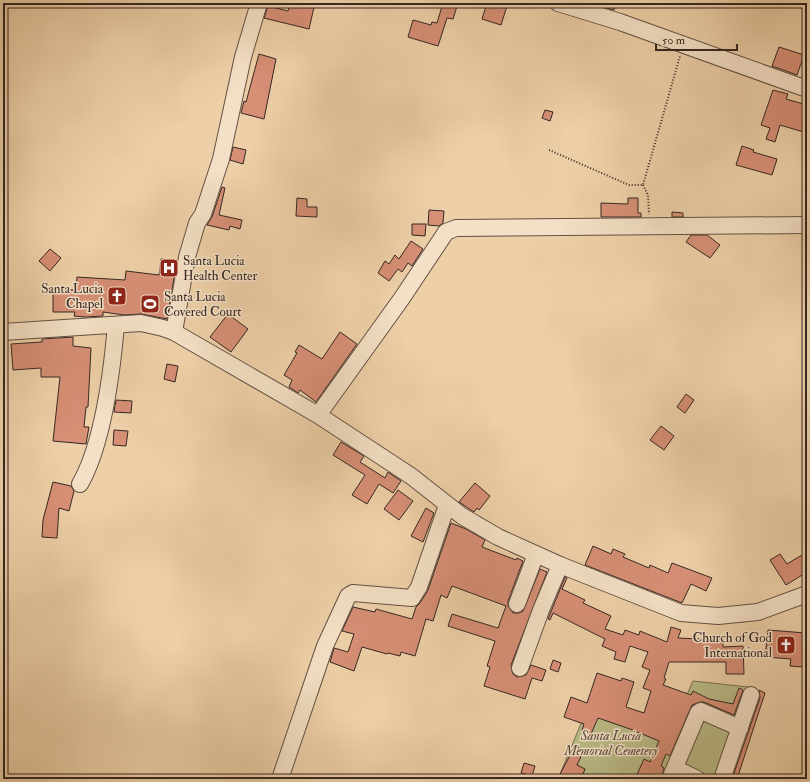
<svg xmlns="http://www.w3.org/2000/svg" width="810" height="782" font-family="'IM FELL Double Pica',serif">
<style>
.green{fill:#babb87;stroke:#777155}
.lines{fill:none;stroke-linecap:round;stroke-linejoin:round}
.stream{stroke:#717d73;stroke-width:3}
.building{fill:#d78f76;stroke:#342723}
.minor-casing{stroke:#625144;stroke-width:18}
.path{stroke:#342723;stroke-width:2;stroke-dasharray:1 2;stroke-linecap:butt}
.minor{stroke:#f4e0c6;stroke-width:16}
.labels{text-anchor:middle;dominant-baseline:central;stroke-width:3;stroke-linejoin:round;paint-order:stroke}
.poi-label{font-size:13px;fill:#342723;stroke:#f4e0c6;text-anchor:start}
.park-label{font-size:13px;font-style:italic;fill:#564c3c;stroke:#f4e0c6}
</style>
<rect width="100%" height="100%" fill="#eed0a8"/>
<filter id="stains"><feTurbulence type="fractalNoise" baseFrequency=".005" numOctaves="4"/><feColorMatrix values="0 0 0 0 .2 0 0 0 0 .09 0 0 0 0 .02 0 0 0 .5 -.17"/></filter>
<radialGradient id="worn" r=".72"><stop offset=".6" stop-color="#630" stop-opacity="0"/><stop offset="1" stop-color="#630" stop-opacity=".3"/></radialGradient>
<path class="green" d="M693,681L748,687L720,779H705L677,766L671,779H558L592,697L671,731Z"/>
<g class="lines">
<path class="stream" d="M791,3L807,9"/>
</g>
<path class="building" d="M290,3H315L309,29L264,18L268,6L288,11Z
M443,3H458L453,19L447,18L438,46L408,37L413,20L431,25L432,22L437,23Z
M487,3H508L501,25L482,19Z
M590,3H617L614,10Z
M779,47L804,55L797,75L772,66Z
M259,54L276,59L264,119L241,113L244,101L246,102Z
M773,90L788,94L786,99L807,105V133L780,125L775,142L766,139L770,128L761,125Z
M545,110L553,112L550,121L542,118Z
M742,146L754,150L753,152L777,159L772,175L736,165Z
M233,147L246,150L243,164L230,160Z
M222,187L225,188L219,215L242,220L240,229L230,226L229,230L207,225L212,217Z
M297,198L307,199V207H317V217L296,216Z
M628,198H638V213H641V217H601V203L628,204Z
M429,210L444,211L443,223L439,226L428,225Z
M672,212L683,213V217H672Z
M412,224H426L425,236L412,235Z
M691,235H707L720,245L710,258L686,242Z
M411,241L423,249L412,266L408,263L402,272L398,269L389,281L378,273L385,261L389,264L395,255L399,259Z
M50,249L61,258L50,271L39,261Z
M161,259L177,261L167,319L141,314L124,315L103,312V316L85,317L74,316L75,312H53V289L76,290L77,277L125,280L126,271L159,275Z
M228,314L248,329L231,352L210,337Z
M340,332L357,344L316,402L300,390L298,393L289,387L292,380L284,375L297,353L295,352L299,345L322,359Z
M73,337V346L91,348L88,407H86L84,427H89L86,444L53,441L60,377H41V368L13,370L11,344L42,342V339Z
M167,364L178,366L175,382L164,379Z
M686,394L694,400L685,413L677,407Z
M116,400L132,401L131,413L114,412Z
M661,426L674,436L664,450L650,440Z
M114,430L128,431L126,446L113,445Z
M341,442L364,456L360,462L385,478L388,472L401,481L393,493L379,484L367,504L352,495L365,475L333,455Z
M53,482L71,486L74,491L69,511L59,508L57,538L42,537L43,520Z
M475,483L490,496L479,510L477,508L474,512L459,502Z
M398,490L413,501L399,520L384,509Z
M426,508L434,513L423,542L411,536Z
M451,523L466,529L485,540L482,547L516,560L517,558L523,561L508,601V606L513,613H519L523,611L540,569L547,572L511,665L513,674L517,677L526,675L531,665L546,670L542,681L532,678L525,699L484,686L490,667L487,666L495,641L448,626L452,614L498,628L506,606L452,586L447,598L441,595L433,621L426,619L415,656L401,652L400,656L388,653L387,654L362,647L354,671L330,662L334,648L348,652L354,634L342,631L353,607L375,612L376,609L412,619L416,607L420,603L428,590Z
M593,546L611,554L613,549L625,554L623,557L649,568L650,565L668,573L672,563L712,578L706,591L691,584L682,603L585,565Z
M807,552V572L786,585L770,560L780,554L787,564Z
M565,577L567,578L562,589L585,600L583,603L611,616L605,629L623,635L625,630L639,635L640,631L667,642L671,627L681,630L678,638L723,640V647L743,646L744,674H726V662H669L664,678L666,679L663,685L691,695L693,691L709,699L733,704L739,688L743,690L734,715L704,702H700L692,705L670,756L666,754L661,766L664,768L661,779H635L644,759L650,762L659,741L630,729L598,718L591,734L582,730L584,724L564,717L571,697L587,703L597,673L621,681L622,678L634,682L626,707L644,713L651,691L643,688L650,670L642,667L648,652L630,646L625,662L614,659L616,652L602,646L605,639L553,613L550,620L548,619Z
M768,630L806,633L803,667L790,666L791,659L765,657Z
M553,660L561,663L558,672L550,669Z
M759,690L765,693L737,779H732L760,698Z
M575,746L584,750L577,765L585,769L581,779H571L560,774Z
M524,763L535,766L532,776L521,773Z"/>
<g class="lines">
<g class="minor-casing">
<path id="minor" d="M558,3L620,22L807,89
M3,332L141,323L163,328L174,332L318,415L411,476L462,516L498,537L560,565L681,613L718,616L758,612L807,594
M174,332L187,257L197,223L203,214L221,159L243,57L259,3
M318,415L402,298L446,232L456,228L807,225
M80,484C103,444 112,371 116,325
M517,604L536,554
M520,668L541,610L560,565
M675,768L697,779
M280,779L325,646L348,596L353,593L412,598L419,587L447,505
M670,779L698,713L701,711L740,728
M722,779L751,695"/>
</g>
<path class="path" d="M549,150L629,185H643L680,56
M643,185L648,195L649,214"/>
<use href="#minor" class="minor"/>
</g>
<defs>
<g id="hospital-square" transform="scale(1)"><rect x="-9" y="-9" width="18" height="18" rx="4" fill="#8f2418" stroke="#f4e0c6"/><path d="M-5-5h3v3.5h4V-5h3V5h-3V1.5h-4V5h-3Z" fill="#fff"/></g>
<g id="church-square" transform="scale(1)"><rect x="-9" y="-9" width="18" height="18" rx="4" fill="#8f2418" stroke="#f4e0c6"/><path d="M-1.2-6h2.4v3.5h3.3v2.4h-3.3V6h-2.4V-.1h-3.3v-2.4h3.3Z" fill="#fff"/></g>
<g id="stadium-square" transform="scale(1)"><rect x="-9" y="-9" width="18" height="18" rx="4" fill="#8f2418" stroke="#f4e0c6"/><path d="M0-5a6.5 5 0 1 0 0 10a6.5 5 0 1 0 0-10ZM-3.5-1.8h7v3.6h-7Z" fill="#fff"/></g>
</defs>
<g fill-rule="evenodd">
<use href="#hospital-square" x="169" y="268"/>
<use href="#church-square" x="117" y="296"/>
<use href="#stadium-square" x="150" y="304"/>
<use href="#church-square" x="786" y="645"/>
</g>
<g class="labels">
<g class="poi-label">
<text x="183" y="261">Santa Lucia<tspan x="183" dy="15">Health Center</tspan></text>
<text x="103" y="289" text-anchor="end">Santa Lucia<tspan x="103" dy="15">Chapel</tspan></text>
<text x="164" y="297">Santa Lucia<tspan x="164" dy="15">Covered Court</tspan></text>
<text x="772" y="638" text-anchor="end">Church of God<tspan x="772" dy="15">International</tspan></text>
</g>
<g class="park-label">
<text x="611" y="736">Santa Lucia<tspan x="611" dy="15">Memorial Cemetery</tspan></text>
</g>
</g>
<rect width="810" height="782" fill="none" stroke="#eed0a8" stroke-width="16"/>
<rect x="4" y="4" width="802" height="774" fill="none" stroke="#342723" stroke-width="2"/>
<rect x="8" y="8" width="794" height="766" fill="none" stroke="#342723"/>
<path d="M656 44v6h81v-6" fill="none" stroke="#342723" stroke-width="2"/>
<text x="662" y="44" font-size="12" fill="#342723" stroke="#f4e0c6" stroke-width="3" paint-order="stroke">50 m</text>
<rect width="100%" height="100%" filter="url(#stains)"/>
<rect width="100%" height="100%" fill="url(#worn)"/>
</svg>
